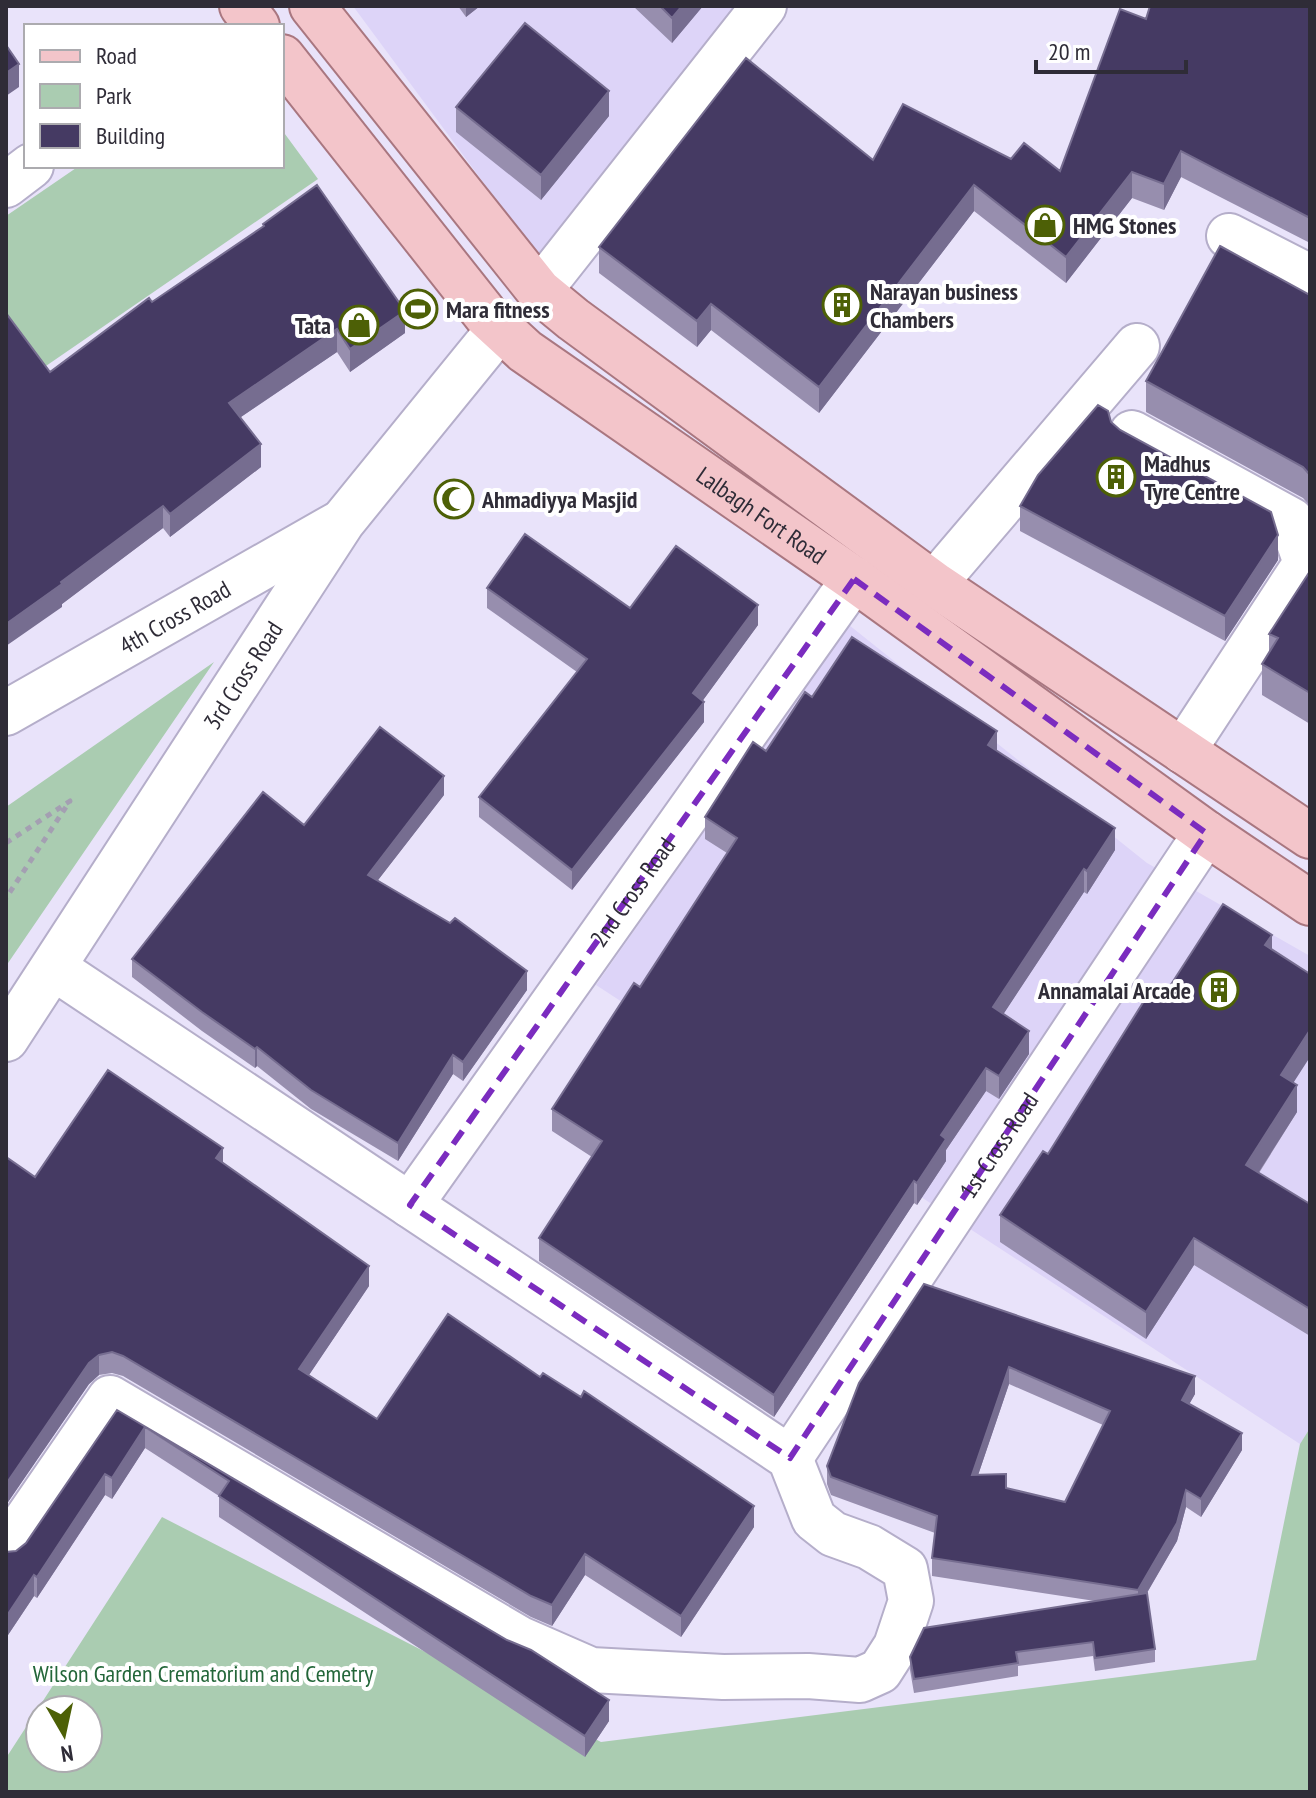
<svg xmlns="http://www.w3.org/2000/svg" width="1316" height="1798" font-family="'PT Sans Narrow',sans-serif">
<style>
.built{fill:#ddd4f8}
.green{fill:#aaccb1;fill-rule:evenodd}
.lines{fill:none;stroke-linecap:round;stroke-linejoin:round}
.minor-casing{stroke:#b5aeca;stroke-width:48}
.major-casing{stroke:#a97780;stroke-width:48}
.path{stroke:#a49fb2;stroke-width:5;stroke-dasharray:6 6;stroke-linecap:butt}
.minor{stroke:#fff;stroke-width:44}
.major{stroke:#f3c5ca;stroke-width:44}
.wall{fill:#978eae;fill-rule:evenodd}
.shaded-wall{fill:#766d90}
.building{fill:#453a63;stroke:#766d90;stroke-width:2;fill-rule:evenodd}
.marked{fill:none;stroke:#7b2cbf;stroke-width:6;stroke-dasharray:16 10;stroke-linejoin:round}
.labels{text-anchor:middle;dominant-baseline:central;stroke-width:8;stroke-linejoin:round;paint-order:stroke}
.poi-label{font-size:24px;font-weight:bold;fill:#2f2c37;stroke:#fff;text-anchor:start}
.street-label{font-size:24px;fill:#2f2c37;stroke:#fff}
.park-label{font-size:24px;fill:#236639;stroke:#fff}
</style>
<rect width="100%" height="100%" fill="#e9e3fa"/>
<path class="built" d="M353,6H736L537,255Z
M849,625L1147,863L1310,956V1428L1300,1444L596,985Z"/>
<path class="green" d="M282,130L318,179L43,368L6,314V216L79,166H282Z
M214,662L6,966V807Z
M1310,1428V1792H6V1758L162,1517L601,1742L1256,1660L1300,1444ZM40,1710H88V1758H40Z"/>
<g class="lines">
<g class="minor-casing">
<g id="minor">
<path d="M6,185L31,166"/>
<path d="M1229,236L1310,277"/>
<path d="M539,291L764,6"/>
<path d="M1132,433L1291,520L1306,563L1183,751"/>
<path d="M934,584L1137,346"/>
<path id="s1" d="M6,713L338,524"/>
<path id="s2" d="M6,1039L343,521L500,328"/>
<path id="s3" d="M410,1205L854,579"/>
<path id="s4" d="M790,1458L1206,833"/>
<path d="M6,1549L110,1398L520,1639L591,1670L723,1677L808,1676L860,1680L880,1671L896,1646L911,1601L905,1569L869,1547L833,1534L814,1519L790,1458L54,968"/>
</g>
</g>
<g class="major-casing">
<g id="major">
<path d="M242,6L257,26"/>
<path d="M312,6L539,291L573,319L934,584L1310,836"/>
<path id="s5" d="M282,57L486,315L525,351L854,579L1206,833L1310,903"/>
</g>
</g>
<path class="path" d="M6,843L70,801L6,898"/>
<use href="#minor" class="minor"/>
<use href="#major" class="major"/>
</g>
<path class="wall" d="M458,6H480L466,17Z
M633,6H703L672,43Z
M1310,6V243L1181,177L1164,210L1132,198L1066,283L974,211L819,413L711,330L697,347L599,273V247L873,160L1011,159L1060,171L1146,19Z
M456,107L609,116L541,200L456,132Z
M263,224L405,333L350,372L337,352L241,417L261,467L170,537L163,528L62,604V607L50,372L263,227Z
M1310,295V506L1303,498L1146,412V381Z
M1111,422L1278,560L1225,641L1020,531V506Z
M1310,571V724L1262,695V664L1269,653V634Z
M487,588L758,625L703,700L704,722L572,890L479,817V797L577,672L487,608Z
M812,697L997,751L1115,850L1087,894L1084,892L1003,1014L1029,1054L999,1099L986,1091L946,1150V1161L917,1205L914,1203L774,1417L539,1261V1238L592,1157L552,1131V1109L640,987L727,853L705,839V817L766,751Z
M444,795L378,880L527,990L463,1081L453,1074L398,1161L311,1109L257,1066L255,1068L202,1031L132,977V959L304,825Z
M1272,950L1293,1083L1297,1112L1259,1173L1310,1204V1336L1194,1265L1146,1339L1000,1242V1215L1048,1154L1161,1000Z
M6,1157L35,1177L223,1163L369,1286L308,1376L377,1419L754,1527L681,1637L585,1575L552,1626L531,1617L123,1376L112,1373L99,1375L89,1384L6,1505Z
M924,1284L1195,1394L1189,1404L1242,1450L1201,1517L1186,1507L1177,1541L1147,1593L1155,1649V1662L1095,1671L1093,1656L1018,1666V1676L914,1693L910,1670V1657L1095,1601L932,1576V1558L935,1533L831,1495L827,1484V1466ZM1009,1384L1103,1425L1065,1502L1006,1488L978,1475Z
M117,1410L609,1721L585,1757L219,1517V1496L145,1448L112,1499L105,1495L37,1598L34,1596L6,1638V1552L16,1551L26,1543Z"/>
<path class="shaded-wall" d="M466,6H480L466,17Z
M682,6H703L672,43V18Z
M19,64V87L6,96V73Z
M609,91V116L541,200V175Z
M1181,151V177L1164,210V184Z
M1132,172V198L1066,283V257Z
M974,185V211L819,413V387Z
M711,304V330L697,347V321Z
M405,311V333L350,372V349Z
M337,329V352L229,425V403Z
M261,444V467L170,537V514Z
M163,506V528L62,604V607L6,646V624Z
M1278,535V560L1225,641V616Z
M758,605V625L693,714V693Z
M704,702V722L572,890V870Z
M997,731V753L988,745Z
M444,776V795L368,893V875Z
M1115,828V850L1087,894V871Z
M1084,869V892L993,1030V1007Z
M1272,935V962L1265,945Z
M527,971V990L463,1081V1062Z
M1310,1030V1057L1281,1102V1075Z
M1029,1031V1054L999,1099V1076Z
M257,1047V1066L255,1068V1049Z
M453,1055V1074L398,1161V1143Z
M986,1068V1091L946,1150V1161L917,1205V1183L941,1135Z
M1297,1085V1112L1246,1192V1165Z
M223,1148V1169L216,1158Z
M914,1181V1203L774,1417V1395Z
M1194,1238V1265L1146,1339V1312Z
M369,1266V1286L299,1390V1369Z
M99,1355V1375L89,1384L6,1505V1484L89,1363Z
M1009,1367V1384L972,1493V1475Z
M1195,1376V1394L1182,1417V1400Z
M145,1427V1448L112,1499V1478Z
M1242,1433V1450L1201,1517V1499Z
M105,1474V1495L37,1598V1577Z
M1186,1490V1507L1177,1541L1138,1608V1590Z
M754,1506V1527L681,1637V1616Z
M585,1554V1575L552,1626V1605Z
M34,1575V1596L6,1638V1617Z
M609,1700V1721L585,1757V1736Z"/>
<path class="building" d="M660,6H682L672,18Z
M1150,6H1310V218L1181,151L1164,184L1132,172L1066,257L974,185L819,387L711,304L697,321L599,247L746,58L873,160L903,104L1011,159L1024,143L1060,171L1120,9L1146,19Z
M525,23L609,91L541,175L456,107Z
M6,45L19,64L6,73Z
M317,185L405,311L350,349L337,329L229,403L261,444L170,514L163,506L61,582L62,584L6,624V313L50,372L149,298L152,302L264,226L263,224Z
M1220,246L1310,295V475L1303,467L1146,381Z
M1098,405L1108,411L1111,422L1120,430L1271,512L1278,535L1225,616L1020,506L1038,475Z
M525,534L630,608L676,546L758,605L693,693L704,702L572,870L479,797L587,659L487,588Z
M1310,571V693L1262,664L1278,638L1269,634Z
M852,637L997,731L988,745L1115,828L1087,871L1084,869L993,1007L1029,1031L999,1076L986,1068L941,1135L946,1139L917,1183L914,1181L774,1395L539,1238L602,1141L552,1109L634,983L640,987L737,838L705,817L753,742L766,751L805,692L812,697Z
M380,727L444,776L368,875L450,923L455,918L527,971L463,1062L453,1055L398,1143L311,1090L257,1047L255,1049L202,1012L132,959L263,792L304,825Z
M1223,904L1272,935L1265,945L1310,974V1030L1281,1075L1297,1085L1246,1165L1310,1204V1309L1194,1238L1146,1312L1000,1215L1043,1151L1048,1154L1149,993L1161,1000Z
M108,1070L223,1148L216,1158L369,1266L299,1369L377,1419L448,1314L540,1377L543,1373L581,1397L584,1391L754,1506L681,1616L585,1554L552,1605L531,1596L123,1356L112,1352L99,1355L89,1363L6,1484V1157L35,1177Z
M924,1284L1195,1376L1182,1400L1242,1433L1201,1499L1186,1490L1177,1523L1138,1590L932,1558L937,1516L831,1477L827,1466L859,1383ZM1009,1367L1110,1411L1065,1502L1006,1488V1474L972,1475Z
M117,1410L507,1640L531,1650L609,1700L585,1736L219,1496L229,1481L145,1427L112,1478L105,1474L37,1577L34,1575L6,1617V1552L16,1551L26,1543Z
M1147,1593L1155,1649L1095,1658L1093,1642L1016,1652L1018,1663L914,1679L910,1657L924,1628Z"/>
<path class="marked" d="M854,579L1206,833L790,1458L410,1205Z"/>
<defs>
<g id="shop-ring" transform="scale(2)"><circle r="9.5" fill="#fff" stroke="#4d6006" stroke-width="1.5"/><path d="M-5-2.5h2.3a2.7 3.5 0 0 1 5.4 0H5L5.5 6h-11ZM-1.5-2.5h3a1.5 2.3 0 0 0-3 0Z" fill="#4d6006"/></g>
<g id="building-ring" transform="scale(2)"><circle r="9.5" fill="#fff" stroke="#4d6006" stroke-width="1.5"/><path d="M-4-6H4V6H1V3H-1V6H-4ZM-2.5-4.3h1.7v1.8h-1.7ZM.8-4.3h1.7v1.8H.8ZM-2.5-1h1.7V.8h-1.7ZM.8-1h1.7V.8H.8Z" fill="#4d6006"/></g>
<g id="stadium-ring" transform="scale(2)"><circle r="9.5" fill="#fff" stroke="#4d6006" stroke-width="1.5"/><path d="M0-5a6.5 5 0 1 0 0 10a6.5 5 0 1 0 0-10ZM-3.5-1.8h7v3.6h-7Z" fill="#4d6006"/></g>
<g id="mosque-ring" transform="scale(2)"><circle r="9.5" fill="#fff" stroke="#4d6006" stroke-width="1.5"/><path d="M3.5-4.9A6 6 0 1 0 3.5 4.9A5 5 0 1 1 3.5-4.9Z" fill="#4d6006"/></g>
</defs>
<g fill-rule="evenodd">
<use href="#shop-ring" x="1045" y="225"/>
<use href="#building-ring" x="842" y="305"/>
<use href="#stadium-ring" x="418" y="309"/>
<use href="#shop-ring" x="359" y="325"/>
<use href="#building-ring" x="1116" y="477"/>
<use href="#mosque-ring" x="454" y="499"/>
<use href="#building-ring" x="1219" y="990"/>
</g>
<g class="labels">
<g class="poi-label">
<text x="1073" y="225">HMG Stones</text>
<text x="870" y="291">Narayan business<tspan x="870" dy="28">Chambers</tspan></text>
<text x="446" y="309">Mara fitness</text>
<text x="331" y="325" text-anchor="end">Tata</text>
<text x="1144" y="463">Madhus<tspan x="1144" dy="28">Tyre Centre</tspan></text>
<text x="482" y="499">Ahmadiyya Masjid</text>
<text x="1191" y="990" text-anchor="end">Annamalai Arcade</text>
</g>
<g class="street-label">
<text stroke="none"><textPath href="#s5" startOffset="670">Lalbagh Fort Road</textPath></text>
<text stroke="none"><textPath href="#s1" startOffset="194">4th Cross Road</textPath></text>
<text stroke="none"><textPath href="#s2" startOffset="434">3rd Cross Road</textPath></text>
<text stroke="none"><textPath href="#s3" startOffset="384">2nd Cross Road</textPath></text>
<text stroke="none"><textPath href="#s4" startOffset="376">1st Cross Road</textPath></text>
</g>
<g class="park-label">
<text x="203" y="1673">Wilson Garden Crematorium and Cemetry</text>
</g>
</g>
<rect width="1316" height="1798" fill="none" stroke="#2f2c37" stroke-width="16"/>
<rect x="24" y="24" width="260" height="144" fill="#ffffff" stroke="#acabaf" stroke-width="2"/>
<rect x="40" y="50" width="40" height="12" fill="#f3c5ca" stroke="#acabaf" stroke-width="2"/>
<text x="96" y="64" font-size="24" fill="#2f2c37">Road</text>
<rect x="40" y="84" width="40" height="24" fill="#aaccb1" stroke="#acabaf" stroke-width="2"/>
<text x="96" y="104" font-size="24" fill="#2f2c37">Park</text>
<rect x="40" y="124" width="40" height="24" fill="#453a63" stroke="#acabaf" stroke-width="2"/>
<text x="96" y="144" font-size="24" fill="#2f2c37">Building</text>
<g transform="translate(64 1734) rotate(171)"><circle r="38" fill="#ffffff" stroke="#acabaf" stroke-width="2"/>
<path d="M0-6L14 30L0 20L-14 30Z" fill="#4d6006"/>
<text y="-12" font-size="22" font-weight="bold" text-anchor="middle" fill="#2f2c37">N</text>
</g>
<path d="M1036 60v12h150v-12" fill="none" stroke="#2f2c37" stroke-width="4"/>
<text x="1048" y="60" font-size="24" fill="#2f2c37" stroke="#ffffff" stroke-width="6" paint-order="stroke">20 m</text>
</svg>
